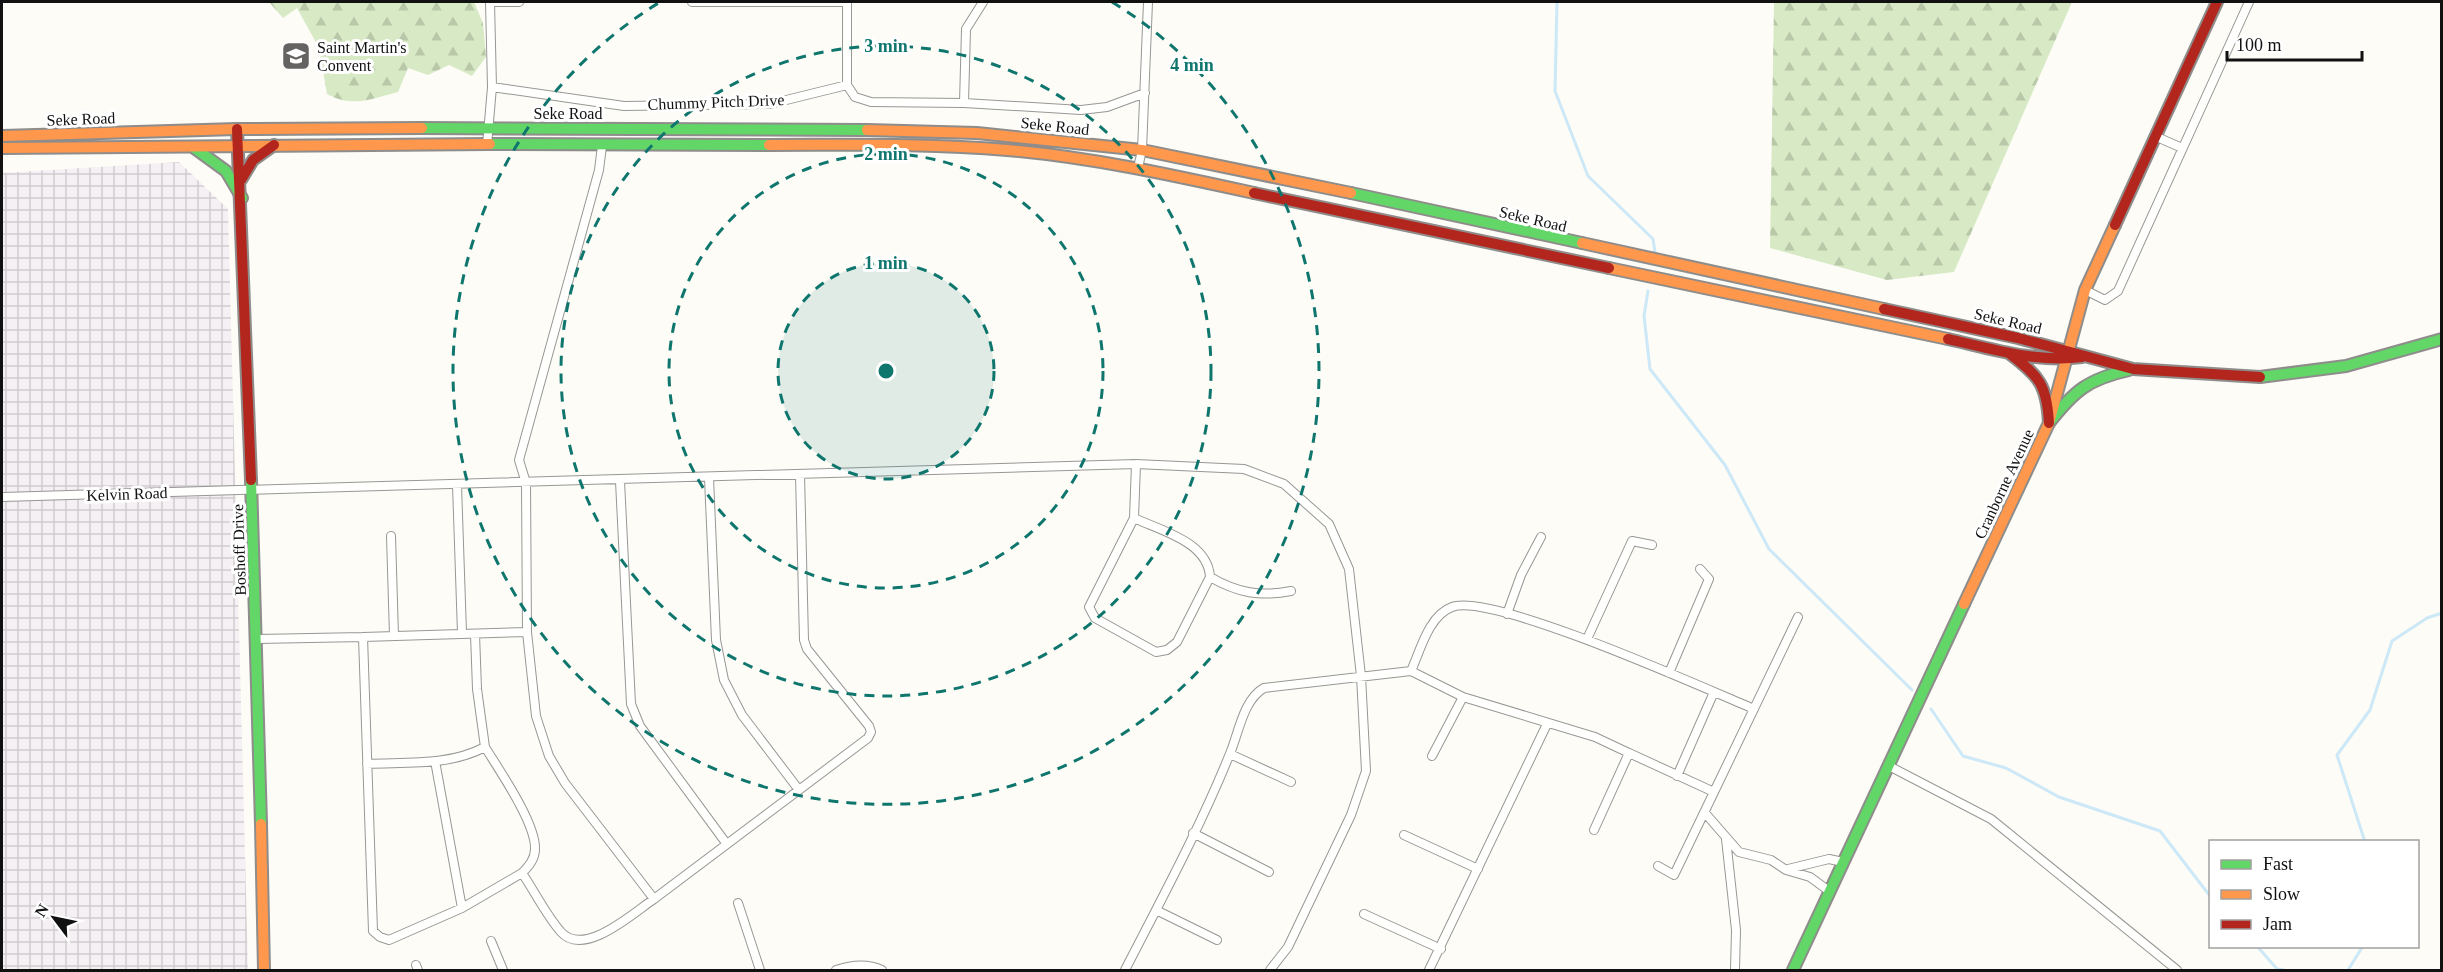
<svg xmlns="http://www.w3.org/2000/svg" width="2443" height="972" font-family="'Times New Roman',serif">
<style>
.industrial{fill:url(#industrial-grid)}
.forest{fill:url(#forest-firs)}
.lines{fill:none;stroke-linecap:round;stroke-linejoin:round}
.stream{stroke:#cde8f7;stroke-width:3}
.street-casing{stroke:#979795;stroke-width:10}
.fast-casing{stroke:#8e8d8b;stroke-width:14}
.slow-casing{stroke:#8e8d8b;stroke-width:14}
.jam-casing{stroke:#8e8d8b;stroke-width:14}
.street{stroke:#fffffe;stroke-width:8}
.fast{stroke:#63d668;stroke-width:10}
.slow{stroke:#ff974d;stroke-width:10}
.jam{stroke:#b3261e;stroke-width:10}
.ring{fill:none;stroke:#0f766e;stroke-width:3;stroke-dasharray:10 8}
.labels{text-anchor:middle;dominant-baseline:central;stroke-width:6;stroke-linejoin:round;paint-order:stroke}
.poi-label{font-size:16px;fill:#111;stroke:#fff;text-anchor:start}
.street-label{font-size:16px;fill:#111;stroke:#fff}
.centre{fill:#0f766e;stroke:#fff;stroke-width:3}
.ring-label{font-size:18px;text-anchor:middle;font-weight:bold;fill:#0f766e;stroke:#fff;stroke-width:6;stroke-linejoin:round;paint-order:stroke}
</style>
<defs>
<pattern id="industrial-grid" width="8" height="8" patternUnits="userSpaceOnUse" patternTransform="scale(1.5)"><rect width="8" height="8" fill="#f5f0f3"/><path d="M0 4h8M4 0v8" fill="none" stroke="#d1cdcf"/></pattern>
<pattern id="forest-firs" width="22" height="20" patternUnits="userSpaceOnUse" patternTransform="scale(1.5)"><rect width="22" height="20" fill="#d8eac5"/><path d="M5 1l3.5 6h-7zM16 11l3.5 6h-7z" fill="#b8c8a8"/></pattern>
</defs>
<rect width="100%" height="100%" fill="#fdfcf7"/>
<path class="industrial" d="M179,162L228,209L248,970H2V173Z"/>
<path class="forest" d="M269,2H474L483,23L486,57L472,76L449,65L428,75L408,68L398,92C371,99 353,108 327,94L319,48L297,8L283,18Z
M1774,2H2072L1954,272L1887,280L1770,248Z"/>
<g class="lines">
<path class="stream" d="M1557,2L1555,91L1588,176L1653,239L1655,252
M1648,291L1644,316L1650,369L1725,465L1769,549L1912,690
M1931,709L1963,756L2006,768L2059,797L2160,831L2210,896
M2365,842L2337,755L2370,710L2392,641L2427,618L2442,613
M2257,946L2277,969L2284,970
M2348,970L2363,946"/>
<g class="street-casing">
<path id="street" d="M490,2H519
M692,2H847
M847,85V2
M492,87L624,106L770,104L847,85L855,97L871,102L964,103L1081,110L1107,107L1145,93
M964,103L966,29L983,2
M2157,137L2182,148
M487,145L492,87L490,2
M602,146L599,170L519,460L526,483L527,632L536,716L549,756L565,783L654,899L868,738L871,732L869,726L807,649L804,640L800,474
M1138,168L1142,150L1148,2
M2085,290L2105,300L2118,291L2249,2
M709,478L716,640L724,680L742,715L799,790
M620,481L631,704L640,726L726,843
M457,485L462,633
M2,497L1136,464L1244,469L1284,484L1329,524L1349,569L1361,676L1366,771L1351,815L1288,947L1270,970
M1134,518C1162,531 1208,542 1210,577L1177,642L1167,650L1156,652L1095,618L1089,607L1134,518L1136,464
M391,536L394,636
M1210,577C1238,593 1260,597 1291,591
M1507,614L1521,575L1541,537
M527,632L363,637L373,931L380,937L389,940L462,908L522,873C535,892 546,915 561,932C584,958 633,913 654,899
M257,639L363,637
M1587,639L1632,541L1652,545
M1411,671C1420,651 1429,615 1452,607C1492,592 1706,689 1754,709
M1669,673L1709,579L1700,569
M485,747C499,770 536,823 535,849C535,859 529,866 522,873
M1629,753L1714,792L1674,875L1658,866
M1230,754L1291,782
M1432,756L1463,697
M435,761L462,908
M367,764C408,762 449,766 485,747L477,689L475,634
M1889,766L1991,819L2177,970
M1677,776L1714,692
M1714,792L1798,617
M1705,813L1739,852L1771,860L1786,870L1810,877L1829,891
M1193,833L1269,872
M1404,835L1478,869
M1726,839L1736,930L1735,970
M1788,869L1829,859L1843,862
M738,903L760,970
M1156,910L1217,940
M1364,914L1441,949
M491,941L503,970
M416,965L418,970
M836,970C851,965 867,963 882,970
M1125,970C1162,898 1201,826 1231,751C1239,731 1244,699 1264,688L1411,671L1463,697L1595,737L1629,753L1594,830
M1429,970L1547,724"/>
</g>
<g class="fast-casing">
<path id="fast" d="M422,128L867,130
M490,144L769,145
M193,147L226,171L242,198
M1351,193L1582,243
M2260,377L2346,366L2442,339
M2049,423C2074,391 2088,379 2129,370
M251,480L261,824
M1793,970L1964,604"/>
</g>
<g class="slow-casing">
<path id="slow" d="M867,130L977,133L1142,150L1351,193
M2,136L237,129L422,128
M769,145C848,145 928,143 1007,150C1090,157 1172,175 1254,193
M2,148L490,144
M1582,243L1884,309
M1609,268L1948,339
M1964,604L2049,423L2085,290L2115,225
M261,824L264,970"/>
</g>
<g class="jam-casing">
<path id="jam" d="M237,129L251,480
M241,180L253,160L274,145
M1254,193L1609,268
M2115,225L2217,2
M1884,309L2018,338L2133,369L2260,377
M1948,339C1992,349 2037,363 2082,357
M2010,354C2039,376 2047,385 2049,423"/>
</g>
<use href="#street" class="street"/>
<use href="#fast" class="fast"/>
<use href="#slow" class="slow"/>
<use href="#jam" class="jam"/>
</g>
<circle cx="886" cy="371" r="108" fill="#0f766e" fill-opacity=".12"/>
<g class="ring">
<circle cx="886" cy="371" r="108"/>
<circle cx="886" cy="371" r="217"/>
<circle cx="886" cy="371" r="325"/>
<path d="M1112 2A433 433 0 1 1 660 2"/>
</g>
<defs>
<g id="school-square" transform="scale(1.5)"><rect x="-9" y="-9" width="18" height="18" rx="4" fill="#646362" stroke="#fff"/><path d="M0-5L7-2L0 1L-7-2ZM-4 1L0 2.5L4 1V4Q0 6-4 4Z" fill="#fff"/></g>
</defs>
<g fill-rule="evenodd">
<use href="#school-square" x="296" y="56"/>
</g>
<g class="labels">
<g class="poi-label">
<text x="317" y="47">Saint Martin's<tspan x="317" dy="18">Convent</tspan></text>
</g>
<g class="street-label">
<text transform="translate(716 102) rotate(-2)">Chummy Pitch Drive</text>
<text x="568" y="113">Seke Road</text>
<text transform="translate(81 119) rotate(-2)">Seke Road</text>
<text transform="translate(1055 126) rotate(6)">Seke Road</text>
<text transform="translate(1533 219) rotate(13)">Seke Road</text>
<text transform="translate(2008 321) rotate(13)">Seke Road</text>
<text transform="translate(2004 484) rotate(-65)">Cranborne Avenue</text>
<text transform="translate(127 494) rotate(-2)">Kelvin Road</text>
<text transform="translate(239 550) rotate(-92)">Boshoff Drive</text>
</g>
</g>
<circle cx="886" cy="371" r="9" class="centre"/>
<g class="ring-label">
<text x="886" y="52">3 min</text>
<text x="1192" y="71">4 min</text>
<text x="886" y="160">2 min</text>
<text x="886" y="269">1 min</text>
</g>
<rect width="2443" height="972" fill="none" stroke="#111111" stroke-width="6"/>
<rect x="2209" y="840" width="210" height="108" fill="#ffffff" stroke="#a0a0a0" stroke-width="1.5"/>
<rect x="2221" y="860" width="30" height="9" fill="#63d668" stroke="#a0a0a0" stroke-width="1.5"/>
<text x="2263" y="870" font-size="18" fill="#111111">Fast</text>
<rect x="2221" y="890" width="30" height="9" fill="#ff974d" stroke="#a0a0a0" stroke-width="1.5"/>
<text x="2263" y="900" font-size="18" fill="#111111">Slow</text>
<rect x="2221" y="920" width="30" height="9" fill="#b3261e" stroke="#a0a0a0" stroke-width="1.5"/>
<text x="2263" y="930" font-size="18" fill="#111111">Jam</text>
<g transform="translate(54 918) rotate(302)" stroke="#ffffff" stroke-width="4.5" paint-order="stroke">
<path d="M0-4.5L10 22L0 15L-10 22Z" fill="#111111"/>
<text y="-9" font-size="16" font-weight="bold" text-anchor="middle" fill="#111111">N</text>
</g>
<path d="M2227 51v9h135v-9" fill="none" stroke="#111111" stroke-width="3"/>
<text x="2236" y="51" font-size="18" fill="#111111" stroke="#ffffff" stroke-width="4.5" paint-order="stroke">100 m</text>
</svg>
